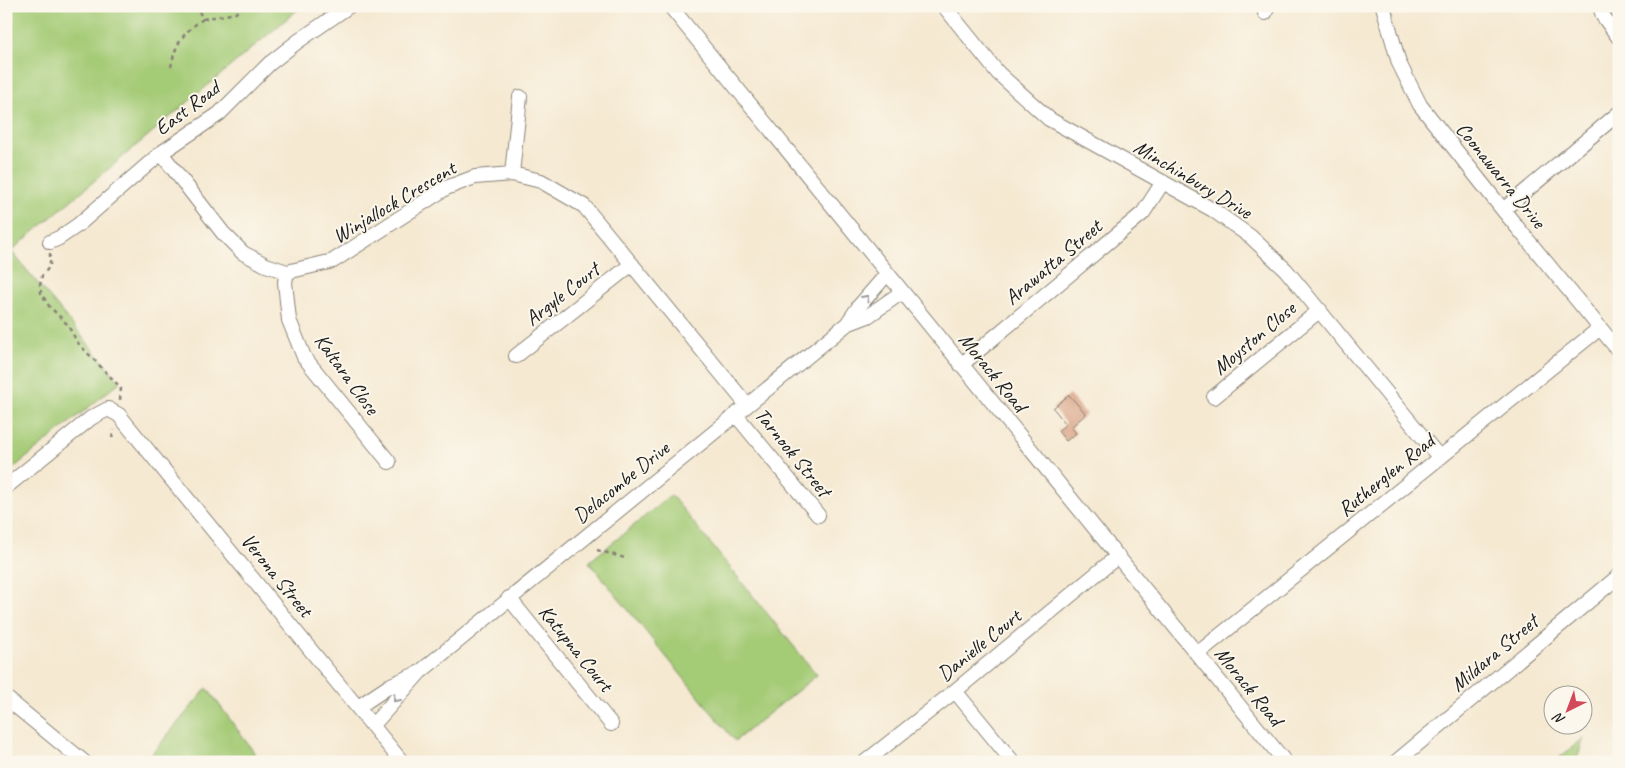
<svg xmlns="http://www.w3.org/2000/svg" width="1625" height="768" font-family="Caveat,sans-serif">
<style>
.green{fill:#a4cb76;stroke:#607449}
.building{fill:#d89e80}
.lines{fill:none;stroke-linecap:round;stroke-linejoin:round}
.minor-casing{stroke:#888277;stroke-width:16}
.path{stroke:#888277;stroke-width:2.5;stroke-dasharray:4 4;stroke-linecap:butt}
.minor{stroke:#fff;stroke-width:14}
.oneway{stroke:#999}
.labels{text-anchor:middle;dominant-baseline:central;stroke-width:4;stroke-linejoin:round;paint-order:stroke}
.street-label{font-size:21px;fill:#1c1c1c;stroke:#fbf7ec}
</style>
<rect width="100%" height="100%" fill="#fbf7ec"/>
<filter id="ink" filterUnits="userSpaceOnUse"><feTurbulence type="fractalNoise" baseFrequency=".02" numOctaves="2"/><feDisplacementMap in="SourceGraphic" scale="10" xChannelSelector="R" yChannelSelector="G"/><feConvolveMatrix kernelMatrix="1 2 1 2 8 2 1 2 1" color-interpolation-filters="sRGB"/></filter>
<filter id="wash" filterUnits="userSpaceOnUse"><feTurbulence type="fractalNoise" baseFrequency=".0096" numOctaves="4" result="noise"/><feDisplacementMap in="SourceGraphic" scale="20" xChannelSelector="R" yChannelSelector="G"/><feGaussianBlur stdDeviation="1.12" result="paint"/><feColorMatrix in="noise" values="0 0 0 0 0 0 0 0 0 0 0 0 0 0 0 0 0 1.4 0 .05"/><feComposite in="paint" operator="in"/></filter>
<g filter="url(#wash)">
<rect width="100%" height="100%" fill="#f5e9d2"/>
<path class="green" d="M6,6H302L11,251L120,382L6,474Z
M671,495L817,675L735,741L589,562Z
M207,688L261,762H145Z
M1584,738L1576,762H1554Z"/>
<g id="blocks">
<path class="building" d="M1069,395L1086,414L1071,427L1076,433L1066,441L1058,431L1066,424L1053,408Z"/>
</g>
</g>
<g filter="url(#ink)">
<use href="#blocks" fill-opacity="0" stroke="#888277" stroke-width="1"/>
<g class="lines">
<g class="minor-casing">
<path id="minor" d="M670,6L1285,762
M944,6L998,73L1049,119L1213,210L1251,237L1286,270L1439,457
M1383,6L1399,63L1420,105L1503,210L1619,351
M1600,6L1603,16L1619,38
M1265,13L1268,6
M161,153L223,233L243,253L266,265L287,272L333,261L446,188L475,177L512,174L541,181L584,206L747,405
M512,174L520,97
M1503,210L1619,113
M50,242L59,238L78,225L161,153L219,114L269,64L297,42L349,6
M287,272L285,282L289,320L304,357L389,462
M847,324L868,316L902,292
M516,356L632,264
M961,365L1143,213L1163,182
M1214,397L1320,310
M736,415L818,515
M6,487L91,418L108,409L119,415L402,762
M509,598L611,724
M1197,654L1600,328
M955,691L1013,762
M6,698L84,762
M358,707L391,685L416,674
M373,725L420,672L847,324L860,305L887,274
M865,762L955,691L1118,556
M1396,762L1619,576"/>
</g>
<path class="path" d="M203,19L236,13L241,6
M171,67C176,42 183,33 203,19L196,6
M50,253V266L42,276L40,285L41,293L49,306L67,324L78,343L121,388L120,400
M112,438L114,430
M597,550L625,558"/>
<use href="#minor" class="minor"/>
</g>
<defs><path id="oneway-chevron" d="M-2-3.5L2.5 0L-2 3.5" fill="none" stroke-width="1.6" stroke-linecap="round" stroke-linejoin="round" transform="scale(1.25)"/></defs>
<g class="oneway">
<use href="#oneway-chevron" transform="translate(866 298) rotate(-48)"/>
<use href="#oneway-chevron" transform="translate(396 699) rotate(131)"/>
</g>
</g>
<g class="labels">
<g class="street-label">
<text transform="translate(187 108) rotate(-37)">East Road</text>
<text transform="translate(1501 175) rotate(51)">Coonawarra Drive</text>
<text transform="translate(1193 179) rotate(31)">Minchinbury Drive</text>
<text transform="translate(394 202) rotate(-31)">Winjallock Crescent</text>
<text transform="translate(1053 262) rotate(-40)">Arawatta Street</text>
<text transform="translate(562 294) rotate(-38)">Argyle Court</text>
<text transform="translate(1254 338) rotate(-40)">Moyston Close</text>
<text transform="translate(993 372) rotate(51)">Morack Road</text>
<text transform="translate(347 374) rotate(54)">Kaltara Close</text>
<text transform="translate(793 452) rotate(51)">Tarnook Street</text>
<text transform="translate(1386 475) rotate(-39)">Rutherglen Road</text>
<text transform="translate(621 482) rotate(-39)">Delacombe Drive</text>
<text transform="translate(277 575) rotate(51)">Verona Street</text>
<text transform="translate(979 645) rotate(-39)">Danielle Court</text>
<text transform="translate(576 648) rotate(51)">Katupna Court</text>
<text transform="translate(1494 653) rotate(-40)">Mildara Street</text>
<text transform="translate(1249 686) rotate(51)">Morack Road</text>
</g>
</g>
<rect width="1625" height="768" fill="none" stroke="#fbf7ec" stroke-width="25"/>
<g transform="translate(1568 710) rotate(222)"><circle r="24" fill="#fbf7ec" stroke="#a29f99"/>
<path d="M0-4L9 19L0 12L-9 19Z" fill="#d1495b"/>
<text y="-8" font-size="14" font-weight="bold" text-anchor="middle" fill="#1c1c1c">N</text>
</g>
</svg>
